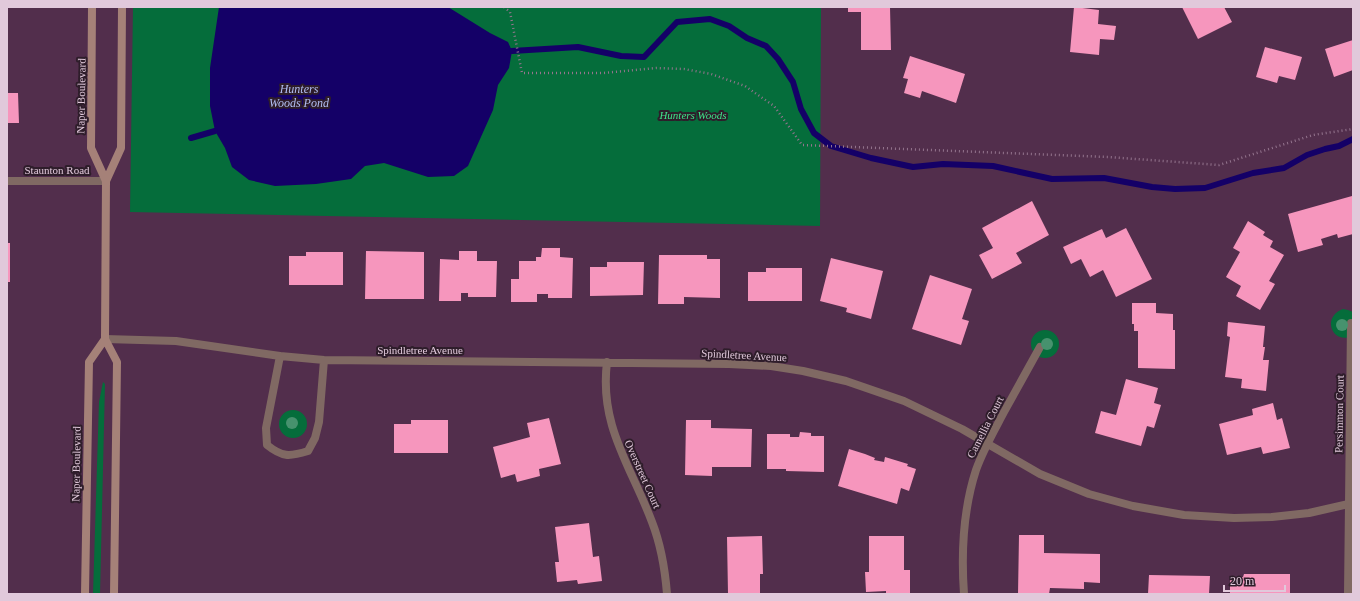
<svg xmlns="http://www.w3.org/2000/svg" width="1360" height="601" font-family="Georgia,serif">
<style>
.green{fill:#056d3b}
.water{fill:#140067}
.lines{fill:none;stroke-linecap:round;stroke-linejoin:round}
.stream{stroke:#140067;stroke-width:6}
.building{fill:#f696bd}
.path{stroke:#94758e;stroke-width:2.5;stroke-dasharray:1 3;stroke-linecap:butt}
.minor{stroke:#806963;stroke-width:8}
.secondary{stroke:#a58178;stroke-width:8}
.tree{fill:#47926e}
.labels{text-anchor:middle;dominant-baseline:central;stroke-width:4;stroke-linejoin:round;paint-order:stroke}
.street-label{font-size:11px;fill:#e1c9db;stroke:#2e1d2a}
.park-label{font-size:11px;font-style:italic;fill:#3ee389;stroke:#2e1d2a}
.water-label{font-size:12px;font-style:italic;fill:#b2bef2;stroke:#2e1d2a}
</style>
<rect width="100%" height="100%" fill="#522e4c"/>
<path class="green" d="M133,7H821L820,226L130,212Z
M1343,309L1348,310L1353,312V336C1332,345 1321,317 1343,309Z
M1031 344a14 14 0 1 1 28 0a14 14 0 1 1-28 0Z
M103,382L105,384L100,594H93L99,402Z
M279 424a14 14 0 1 1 28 0a14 14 0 1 1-28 0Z"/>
<path class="water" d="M219,7H448L490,33L508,42L512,51L509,68L498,85L493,110L468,166L454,176L428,177L384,163L365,166L351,179L316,184L275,186L249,180L232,167L225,148L215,131L210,106V68Z"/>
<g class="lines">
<path class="stream" d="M512,51L578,47L621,56L644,57L677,22L710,19L729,26L747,38L766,46L778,59L793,82L801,109L814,133L831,146L871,158L913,167L943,164L993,166L1052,179L1104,178L1152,187L1175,189L1205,188L1253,173L1284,168L1307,155L1325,149L1339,146L1353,139
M191,138L215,131"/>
</g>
<path class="building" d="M848,7H890L891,50H861V12H848Z
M1074,7L1099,10L1098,24L1116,26L1114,40L1100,39L1099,55L1070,52Z
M1182,7H1224L1232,22L1198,39Z
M1353,40V70L1334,77L1325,49Z
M1265,47L1302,57L1295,80L1279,76L1277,83L1256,77Z
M910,56L965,74L956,103L922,91L920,98L904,93L908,79L903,78Z
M7,93H18L19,123H7Z
M1352,196L1353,234L1338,238L1337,234L1321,239L1323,245L1298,252L1288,214Z
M1032,201L1049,235L1016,253L1022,263L992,279L979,255L993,248L982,228Z
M1248,221L1265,232L1263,235L1273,241L1270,247L1284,255L1269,281L1275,284L1260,310L1236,296L1241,286L1226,277L1240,252L1233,248Z
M1126,228L1152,279L1116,297L1103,270L1090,277L1081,259L1071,264L1063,247L1102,229L1106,238Z
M7,243H10V282H7Z
M542,248H560V257L573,258L572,298H548V294H537V302H511V279H519V261H536V257H541Z
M366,251L424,252V299H365Z
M459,251H477V261H497L496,297H468V293H461V301H439L440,259L459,260Z
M306,252H343V285H289V256H306Z
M659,255H707V259H720V298L684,297V304H658Z
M831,258L883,271L871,319L846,312L847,308L820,301Z
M607,262H644L643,295L590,296V267H607Z
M766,268H802V301H748V272H766Z
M930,275L972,289L962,319L969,321L961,345L912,329Z
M1132,303H1156V313L1173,314V330H1175V369L1138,368V331H1134V324H1132Z
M1228,322L1265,326L1263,347H1265L1263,360H1269L1266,391L1241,388L1242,379L1225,377L1230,337L1227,336Z
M1126,379L1158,388L1154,403L1161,405L1154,428L1147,426L1141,446L1095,433L1101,411L1116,415Z
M1273,403L1277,420L1282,418L1290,448L1263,454L1261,447L1227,455L1219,424L1253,415L1252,409Z
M549,418L561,464L539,469L540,476L517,482L515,474L501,478L493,447L530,437L527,423Z
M411,420H448V453H394V424H411Z
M686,420H711V428L752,429L751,467H712V476L685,475Z
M800,432L811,433V436H824V472L786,471V469H767V434H790V437H799Z
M849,449L865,454L875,458L874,460L884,462L885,457L908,464L907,466L916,469L909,491L901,488L897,504L838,486Z
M589,523L593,557L599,556L602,581L578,584L577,580L557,582L555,562H559L555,527Z
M1019,535H1044V553L1100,554V583L1084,582V589L1050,588L1049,594H1018Z
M762,536L763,574H760V594H728L727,537Z
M869,536H904V570H910V594H886V591L866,592L865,572H869Z
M1244,574H1290V594H1230V577H1243Z
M1149,575L1210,576L1209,594H1148Z"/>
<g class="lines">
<path class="path" d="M504,7L510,12L522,73H603L656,68L684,69L711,74L745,86L774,106L802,145L1108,157L1219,165L1313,135L1353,129"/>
<path class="minor" d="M7,181H106
M105,339L176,341L280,356L324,360L729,364L771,366L803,371L846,381L904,401L962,429L1040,474L1089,494L1133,506L1184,515L1234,518L1272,517L1309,513L1353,503
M280,356L266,428L267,445C282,457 289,457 308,451L315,438L319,422L324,360
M607,362C599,426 631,466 652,522C661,545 665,569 667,594
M964,594C961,552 963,510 976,470C983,450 994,431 1004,412C1016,390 1028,369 1040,347
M1348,594L1351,323"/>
<path class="secondary" d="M92,7L91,148L106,181
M85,594L89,362L105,339
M114,594L117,362L105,339L106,181L121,148L122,7"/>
</g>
<g class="tree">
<circle cx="1342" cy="325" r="6"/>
<circle cx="1047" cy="344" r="6"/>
<circle cx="292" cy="423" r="6"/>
</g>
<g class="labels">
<g class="street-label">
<text transform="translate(81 96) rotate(-89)">Naper Boulevard</text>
<text x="57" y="170">Staunton Road</text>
<text x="420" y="350">Spindletree Avenue</text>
<text transform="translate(744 355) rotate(3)">Spindletree Avenue</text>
<text transform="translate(1339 414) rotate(-89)">Persimmon Court</text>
<text transform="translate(985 427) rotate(-63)">Camellia Court</text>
<text transform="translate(76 464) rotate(-89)">Naper Boulevard</text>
<text transform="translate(643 474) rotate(66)">Overstreet Court</text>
</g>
<g class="park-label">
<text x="693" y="115">Hunters Woods</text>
</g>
<g class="water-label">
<text x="299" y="89">Hunters<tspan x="299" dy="14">Woods Pond</tspan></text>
</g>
</g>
<rect width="1360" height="601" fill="none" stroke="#e1c9db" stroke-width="16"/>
<path d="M1224 585v6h61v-6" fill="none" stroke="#e1c9db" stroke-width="2"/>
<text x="1230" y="585" font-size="12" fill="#e1c9db" stroke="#2e1d2a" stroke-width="3" paint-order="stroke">20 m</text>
</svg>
